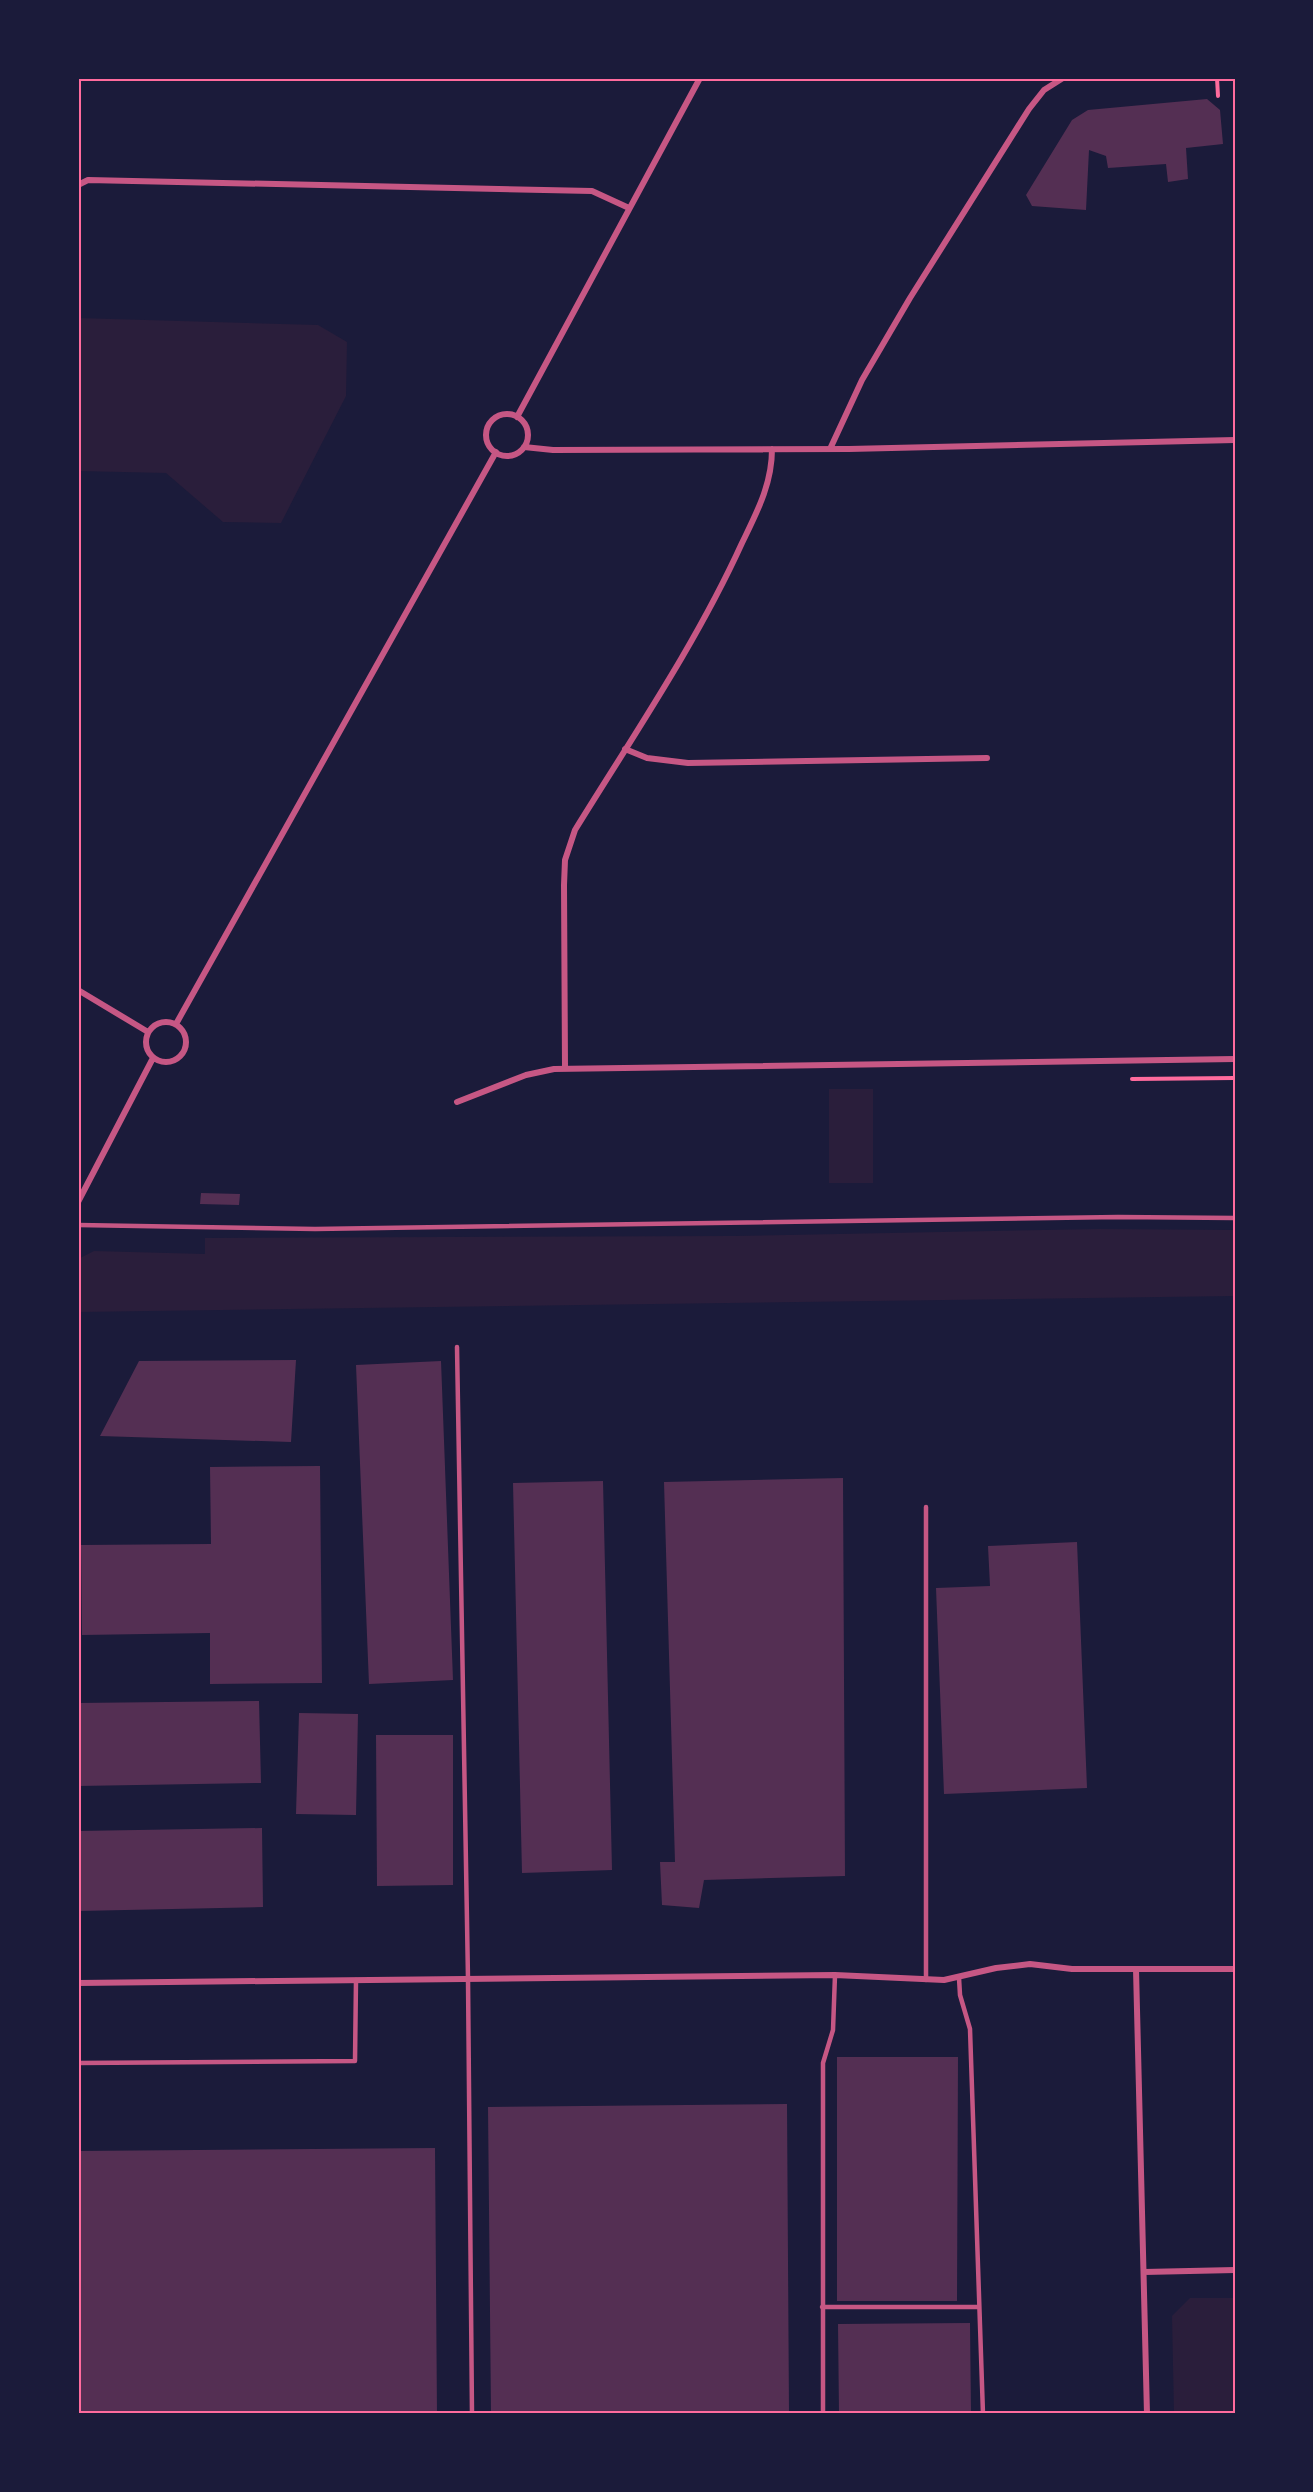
<svg xmlns="http://www.w3.org/2000/svg" width="1313" height="2492" font-family="Inter,sans-serif">
<style>
.green{fill:#2a1e3b}
.building{fill:#542f53}
.lines{fill:none;stroke-linecap:round;stroke-linejoin:round}
.path{stroke:#ff6b9d;stroke-width:4}
.service{stroke:#c65784;stroke-width:4.5}
.minor{stroke:#c65784;stroke-width:6}
.neatline{fill:none;stroke:#ff6b9d;stroke-width:2}
</style>
<rect width="100%" height="100%" fill="#1b1b3a"/>
<path class="green" d="M78,318L318,325L347,342L346,396L281,523L223,522L166,473L78,471Z
M829,1089H873V1183H829Z
M1100,1229L1235,1230V1296L78,1312V1259L94,1251L205,1254V1238L734,1236Z
M1190,2298H1235V2414H1174L1172,2316Z"/>
<path class="building" d="M1207,99L1220,110L1223,144L1186,148L1188,179L1168,182L1166,164L1108,168L1106,156L1089,150L1086,210L1032,206L1026,195L1072,120L1088,110Z
M201,1193L240,1194L239,1205L200,1204Z
M296,1360L291,1442L100,1436L139,1361Z
M441,1361L453,1680L369,1684L356,1365Z
M320,1466L322,1683L210,1684V1633L82,1635L81,1545L211,1544L210,1467Z
M843,1478L845,1876L704,1880L699,1908L662,1905L660,1862H675L664,1482Z
M603,1481L612,1870L522,1873L513,1483Z
M1077,1542L1087,1788L944,1794L936,1588L990,1586L988,1546Z
M259,1701L261,1783L78,1786V1703Z
M299,1713L358,1714L356,1815L296,1814Z
M376,1735H453V1885L377,1886Z
M262,1828L263,1907L78,1911V1831Z
M837,2057H958L957,2301H837Z
M787,2104L789,2414H491L488,2107Z
M435,2148L437,2414H78V2151Z
M970,2323L971,2414H839L838,2324Z"/>
<g class="lines">
<path class="path" d="M1217,78L1218,96
M1132,1079L1235,1078"/>
<path class="service" d="M78,1225L315,1229L1118,1217L1235,1218
M457,1347L468,1979L472,2414
M959,1978L960,1995L970,2029L983,2414
M926,1980V1507
M78,2063L355,2061L356,1980
M822,2307H979
M823,2414V2063L833,2030L835,1975"/>
<path class="minor" d="M78,185L88,180L592,191L629,208
M486 435a21 21 0 1 1 42 0a21 21 0 1 1-42 0Z
M517,417L700,78
M524,447L553,450L849,449L1235,440
M830,449L862,380L910,298L1029,109L1044,90L1063,78
M625,749L647,758L688,763L987,758
M78,990L148,1032
M146 1042a20 20 0 1 1 40 0a20 20 0 1 1-40 0Z
M176,1024L496,452
M565,1068L564,885L565,860L575,830C633,736 696,644 742,543C757,512 772,484 772,449
M457,1102L526,1075L554,1069L1235,1059
M78,1202L153,1058
M1136,1969L1147,2414
M78,1983L835,1975L944,1980L996,1968L1030,1964L1072,1969H1235
M1144,2272L1235,2270"/>
</g>
<rect width="1313" height="2492" fill="none" stroke="#1b1b3a" stroke-width="159"/>
<rect x="80" y="80" width="1154" height="2332" class="neatline"/>
</svg>
